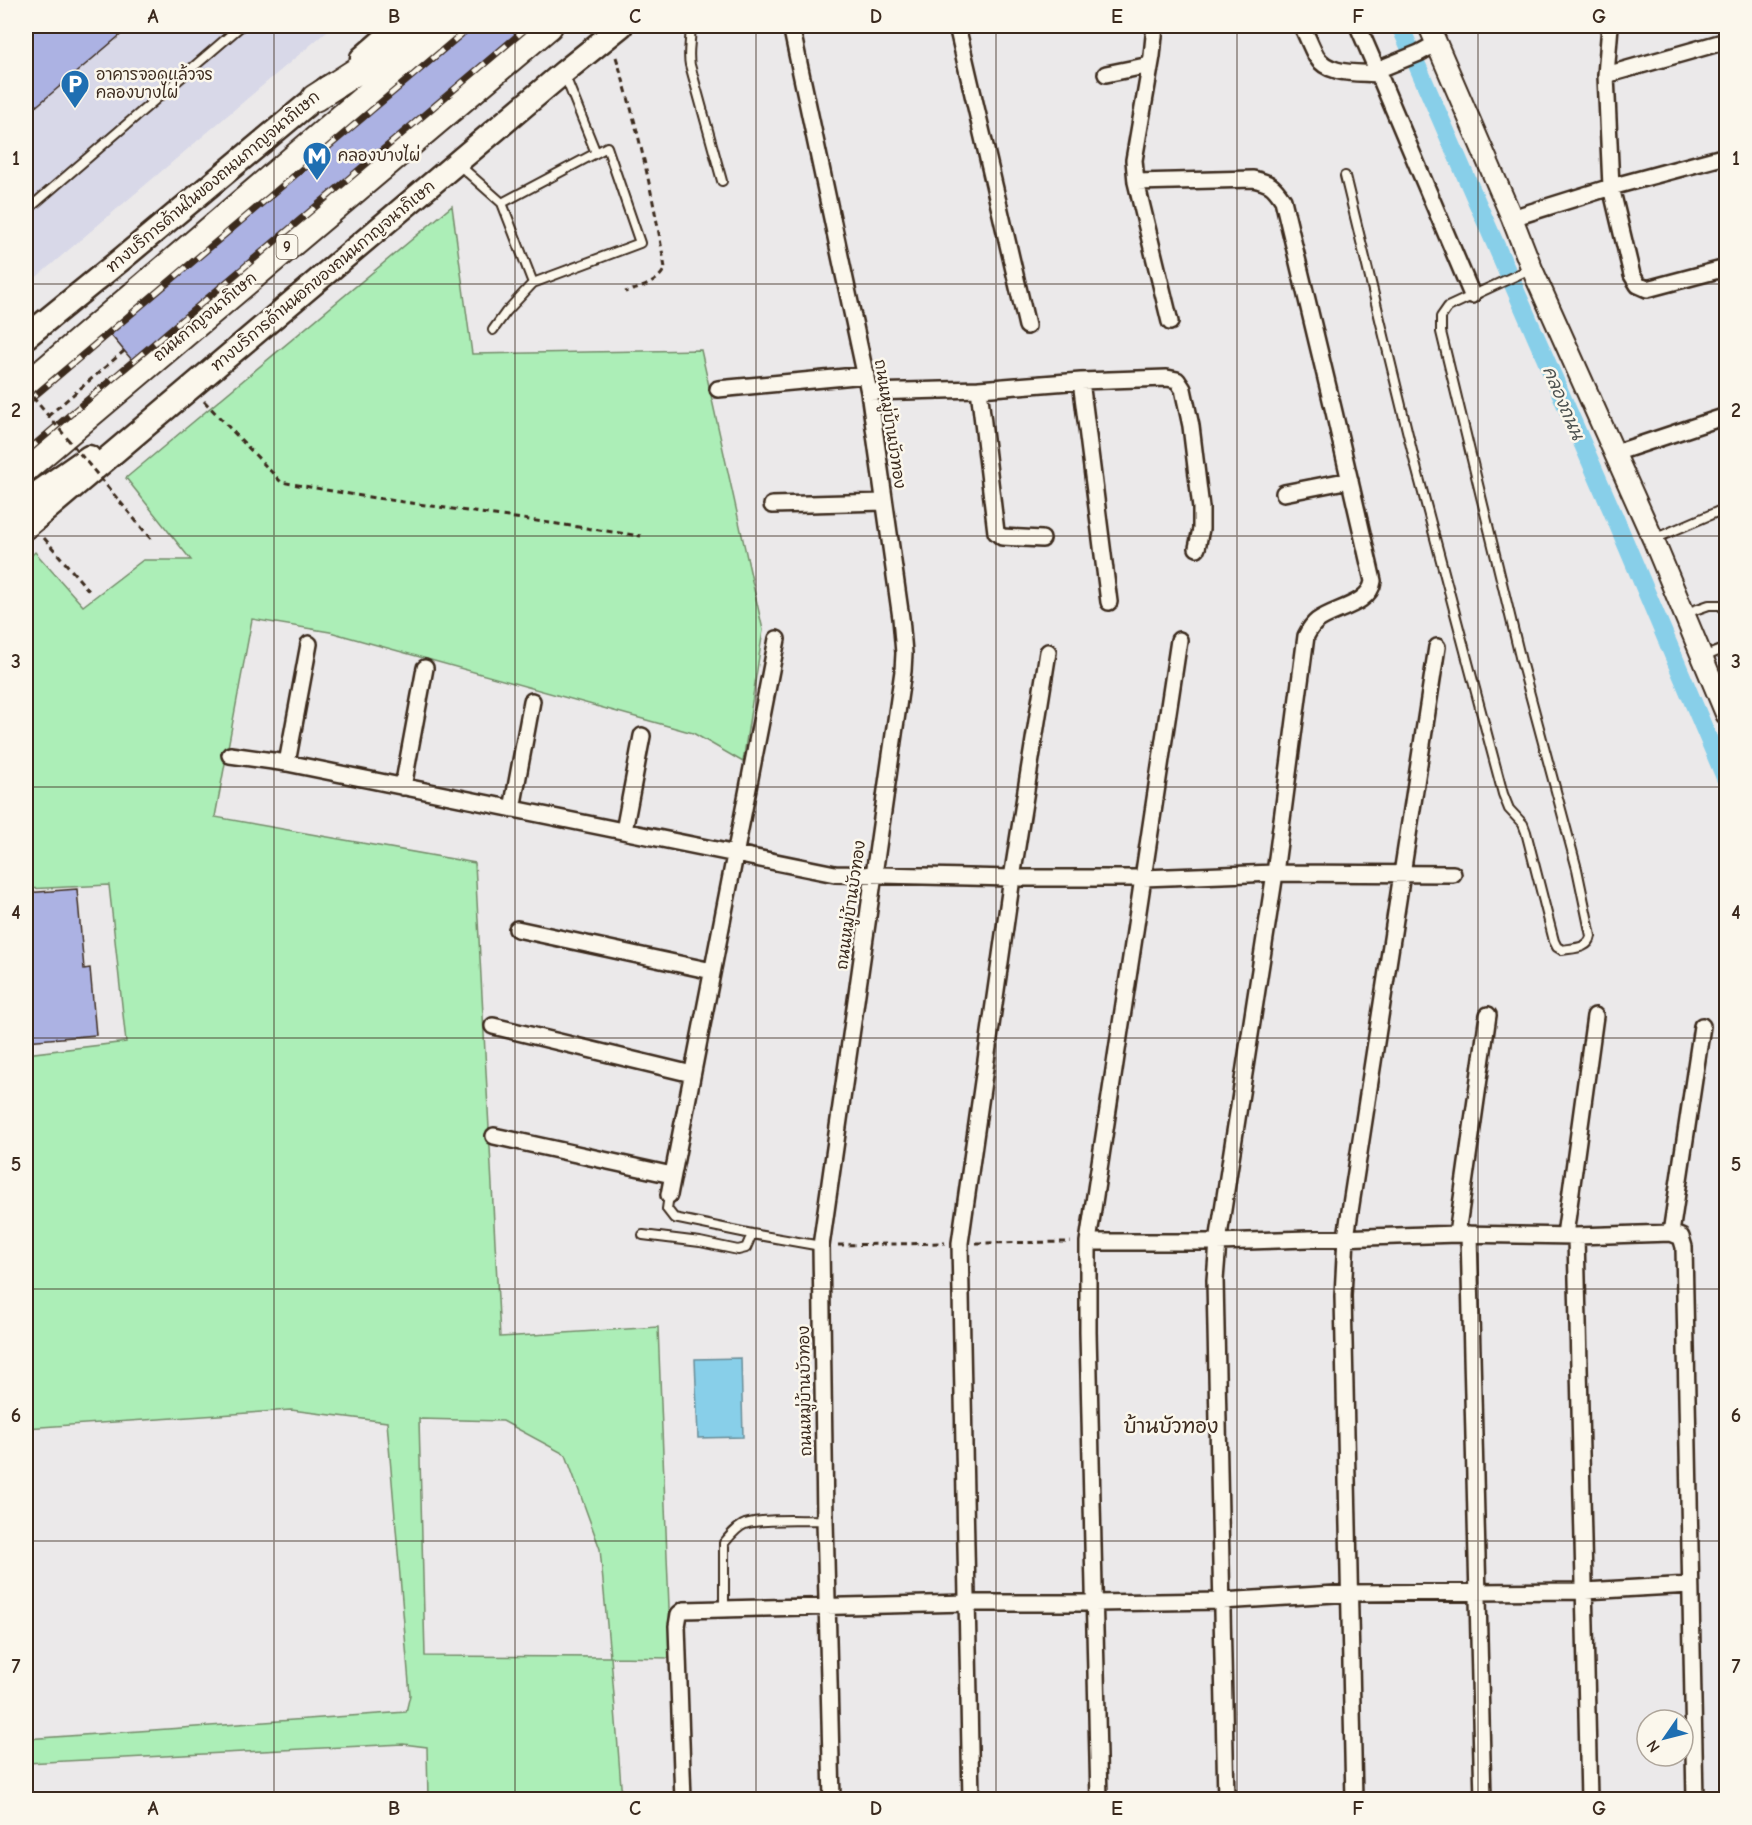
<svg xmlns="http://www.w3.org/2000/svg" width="1752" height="1825" font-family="'Comic Neue','Playpen Sans Thai',sans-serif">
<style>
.built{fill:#d8d8e8}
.green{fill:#aceeb7;stroke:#748c6a;stroke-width:1.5;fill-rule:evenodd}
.water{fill:#88cfe9;stroke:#698d98;stroke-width:1.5}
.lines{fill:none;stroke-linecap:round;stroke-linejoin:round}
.canal{stroke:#88cfe9;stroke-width:18}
.building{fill:#acb2e3;stroke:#3b2a1e;stroke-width:1.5}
.service-casing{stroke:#3b2a1e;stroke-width:12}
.minor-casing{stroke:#3b2a1e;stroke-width:20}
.tertiary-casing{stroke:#3b2a1e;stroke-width:24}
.secondary-casing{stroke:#3b2a1e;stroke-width:27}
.trunk-casing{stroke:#3b2a1e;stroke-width:30}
.path{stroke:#3b2a1e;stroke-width:3;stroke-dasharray:6 4.5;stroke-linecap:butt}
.service{stroke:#fbf7ec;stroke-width:8}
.minor{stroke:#fbf7ec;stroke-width:15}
.tertiary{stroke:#fbf7ec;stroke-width:20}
.secondary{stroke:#fbf7ec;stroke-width:22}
.trunk{stroke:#fbf7ec;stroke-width:26}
.rail-casing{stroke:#3b2a1e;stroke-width:7}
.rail{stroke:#fbf7ec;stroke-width:4.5;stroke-dasharray:14;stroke-linecap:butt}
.path-bridge{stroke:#3b2a1e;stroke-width:3;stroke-dasharray:6 4.5;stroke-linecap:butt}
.grid{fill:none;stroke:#3b2a1e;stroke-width:1.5;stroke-opacity:0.55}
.labels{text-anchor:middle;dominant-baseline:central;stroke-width:5;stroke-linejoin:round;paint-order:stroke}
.shield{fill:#fbf7ec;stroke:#75685c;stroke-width:1.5}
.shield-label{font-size:15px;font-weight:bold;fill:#3b2a1e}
.poi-label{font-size:16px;fill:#3b2a1e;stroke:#fbf7ec;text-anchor:start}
.street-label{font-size:16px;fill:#3b2a1e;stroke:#fbf7ec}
.water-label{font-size:18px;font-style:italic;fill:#4e5351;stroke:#fbf7ec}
.quarter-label{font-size:20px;fill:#3b2a1e;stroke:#fbf7ec}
.neatline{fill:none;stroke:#3b2a1e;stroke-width:2}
.grid-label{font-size:20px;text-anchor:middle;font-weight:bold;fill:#3b2a1e}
</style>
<rect width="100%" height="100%" fill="#ebe9ea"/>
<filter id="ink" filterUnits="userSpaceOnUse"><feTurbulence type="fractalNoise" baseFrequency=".0167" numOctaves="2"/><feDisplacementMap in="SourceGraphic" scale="12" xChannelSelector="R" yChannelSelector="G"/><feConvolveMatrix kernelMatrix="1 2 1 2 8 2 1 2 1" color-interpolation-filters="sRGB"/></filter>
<g filter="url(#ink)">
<path class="built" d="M26,26H333L26,286Z"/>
<path class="green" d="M452,206L472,354L701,350L763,630L743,762L693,733L330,632L252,619L215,817L475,863L500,1337L658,1327L671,1658L611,1657L622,1799H428L427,1747L403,1744L26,1763V1739L406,1712L410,1695L387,1422L291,1410L26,1428V1054L126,1042L109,885L26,889V561L35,552L83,606L143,560H191L126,478ZM419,1419L503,1421L566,1455L600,1549L610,1657L425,1656Z"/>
<path class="water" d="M741,1358L743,1437L698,1438L695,1359Z"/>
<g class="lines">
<path class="canal" d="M1400,26L1612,511L1726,780"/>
</g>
<path class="building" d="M26,26H131L26,115Z
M460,26H521L529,34L137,366L104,327Z
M77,889L84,969L90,968L96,1035L26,1041V893Z"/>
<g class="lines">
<g class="service-casing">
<path id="service" d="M690,26C692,39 687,50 690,65L722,181
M458,164L502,203L596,153L565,76
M1345,176L1415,463L1503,794L1509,809L1523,824L1526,832L1554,941L1557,947L1562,950C1573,948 1589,949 1591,936L1577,869L1521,661L1441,332V317L1448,307L1530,269
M502,203L533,283L640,243L607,147L596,153
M26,211L241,26
M493,330L506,312L533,283
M1654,539L1726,508
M1686,613L1709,605H1721L1726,612
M1703,657L1726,648
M669,1195L667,1209L674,1218L752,1234L821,1246
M643,1235L700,1242L738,1250L746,1248L752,1234
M724,1608V1543C730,1536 737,1527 745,1524C763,1518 804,1521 825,1520"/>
</g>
<g class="minor-casing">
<path id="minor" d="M791,26L869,392L901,618L904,653L903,671L821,1246L825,1520L832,1800
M957,26L1027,326
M1155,26L1152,56L1134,160L1136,182L1170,322
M1302,26C1307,36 1311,47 1316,56C1328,76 1358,72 1379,74
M1358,26L1377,70
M1610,26L1606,75L1611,187L1632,275L1638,285L1647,289L1726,268
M1437,43L1419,53L1377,70L1472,295
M1106,74L1150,65
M1606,75L1726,41
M1136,182L1253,179C1270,183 1273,185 1283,200L1334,412L1373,581C1370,605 1334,608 1317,621C1312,625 1309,630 1306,636L1275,873L1218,1242L1215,1280L1226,1800
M1512,218L1611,187L1726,156
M1081,381L1167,378L1177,380L1183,389L1191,426L1201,508V529L1197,548
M718,389L866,375
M979,389L996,532L1002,537L1042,539
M869,392L979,389L1081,381L1109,602
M1615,453L1726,416
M1284,493L1350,480
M772,505L884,502
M230,755L287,763L835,874L1012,878H1143L1275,873L1453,874
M287,763L309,644
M403,787L425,668
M512,809L532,701
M624,831L642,736
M517,929L712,971
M493,1026L692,1074
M494,1136L672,1175
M669,1195L777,639
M1671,1233L1702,1026
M1457,1234L1488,1015
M1469,1234L1483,1800
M1565,1235L1595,1016
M1576,1236L1589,1800
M1088,1242H1218L1457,1234L1576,1236L1671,1233L1681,1237L1684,1247L1695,1800
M683,1800L677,1626L679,1614L684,1610L967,1603H1094L1222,1601L1351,1593L1585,1591L1690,1585
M971,1800L960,1243L1012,878L1048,652
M1099,1800L1088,1332V1242L1179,640
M1354,1800L1343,1296L1346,1237L1437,647"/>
</g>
<g class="tertiary-casing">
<path id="tertiary" d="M1429,26L1512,218L1532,269L1653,539L1726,714"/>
</g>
<g class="secondary-casing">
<path id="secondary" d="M362,58L399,26
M26,337L123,258L328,87
M26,501L89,457
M26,527L564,72L621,26"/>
</g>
<g class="trunk-casing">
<path id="trunk" d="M315,98L427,26
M26,387L449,26
M26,468L549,26"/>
</g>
<path class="path" d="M616,57C638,127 653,195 665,268C658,283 641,288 625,292
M204,401L281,482L355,495L641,536
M48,416L124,351
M44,538L90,592
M976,1243L1071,1242
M838,1245L945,1243"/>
<use href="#service" class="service"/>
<use href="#minor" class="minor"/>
<use href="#tertiary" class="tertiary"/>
<use href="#secondary" class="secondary"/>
<use href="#trunk" class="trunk"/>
<g class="rail-casing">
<path id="rail" d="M26,403L471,26
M26,452L529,26"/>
</g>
<use href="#rail" class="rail"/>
<path class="path-bridge" d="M26,389L151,539"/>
</g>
</g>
<path class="grid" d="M274,26V1800M515,26V1800M756,26V1800M996,26V1800M1237,26V1800M1478,26V1800M26,284H1726M26,536H1726M26,787H1726M26,1038H1726M26,1289H1726M26,1541H1726"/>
<defs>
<g id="parking-pin" transform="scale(1.5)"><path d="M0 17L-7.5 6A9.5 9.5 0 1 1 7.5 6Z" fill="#1f6fb2" stroke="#fbf7ec"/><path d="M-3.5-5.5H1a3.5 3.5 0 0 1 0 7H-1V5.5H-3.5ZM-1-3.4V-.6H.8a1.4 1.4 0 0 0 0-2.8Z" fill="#fff"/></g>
<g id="metro-pin" transform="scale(1.5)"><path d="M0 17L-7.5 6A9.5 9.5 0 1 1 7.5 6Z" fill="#1f6fb2" stroke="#fbf7ec"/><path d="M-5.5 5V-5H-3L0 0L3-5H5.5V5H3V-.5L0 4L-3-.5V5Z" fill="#fff"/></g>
</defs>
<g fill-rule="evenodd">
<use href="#parking-pin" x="75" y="84"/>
<use href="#metro-pin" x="317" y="156"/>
</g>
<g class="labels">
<rect class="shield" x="276.5" y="235" width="21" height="24" rx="4.5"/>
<g class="shield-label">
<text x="287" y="247">9</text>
</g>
<g class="poi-label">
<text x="96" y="75">อาคารจอดแล้วจร<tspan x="96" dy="18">คลองบางไผ่</tspan></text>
<text x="338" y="156">คลองบางไผ่</text>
</g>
<g class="street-label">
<text transform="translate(213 182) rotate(-40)">ทางบริการด้านในของถนนกาญจนาภิเษก</text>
<text transform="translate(323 276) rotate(-40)">ทางบริการด้านนอกของถนนกาญจนาภิเษก</text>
<text transform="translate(205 317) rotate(-40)">ถนนกาญจนาภิเษก</text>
<text transform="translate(890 424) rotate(81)">ถนนหมู่บ้านบัวทอง</text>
<text transform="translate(851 905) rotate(-82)">ถนนหมู่บ้านบัวทอง</text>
<text transform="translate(805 1391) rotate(-91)">ถนนหมู่บ้านบัวทอง</text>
</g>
<g class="water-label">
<text transform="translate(1563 403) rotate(67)">คลองถนน</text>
</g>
<g class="quarter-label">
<text x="1171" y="1426">บ้านบัวทอง</text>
</g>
</g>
<rect width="1752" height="1825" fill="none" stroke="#fbf7ec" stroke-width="66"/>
<g transform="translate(1665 1738) rotate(235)"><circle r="28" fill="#fbf7ec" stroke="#aea59a" stroke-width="1.5"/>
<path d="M0-4.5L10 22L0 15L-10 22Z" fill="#1f6fb2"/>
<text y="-9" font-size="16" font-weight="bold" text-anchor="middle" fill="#3b2a1e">N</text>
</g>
<rect x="33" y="33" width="1686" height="1759" class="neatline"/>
<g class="grid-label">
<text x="153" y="23">A</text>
<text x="394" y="23">B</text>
<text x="635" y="23">C</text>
<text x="876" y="23">D</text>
<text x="1117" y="23">E</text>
<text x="1358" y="23">F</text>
<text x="1599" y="23">G</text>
<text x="16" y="165">1</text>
<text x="1736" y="165">1</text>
<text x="16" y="417">2</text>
<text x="1736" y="417">2</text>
<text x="16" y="668">3</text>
<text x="1736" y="668">3</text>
<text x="16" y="919">4</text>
<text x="1736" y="919">4</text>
<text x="16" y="1171">5</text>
<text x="1736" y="1171">5</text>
<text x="16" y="1422">6</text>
<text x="1736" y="1422">6</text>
<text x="16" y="1673">7</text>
<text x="1736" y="1673">7</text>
<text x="153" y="1815">A</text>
<text x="394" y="1815">B</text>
<text x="635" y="1815">C</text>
<text x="876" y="1815">D</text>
<text x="1117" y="1815">E</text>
<text x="1358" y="1815">F</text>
<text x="1599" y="1815">G</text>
</g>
</svg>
